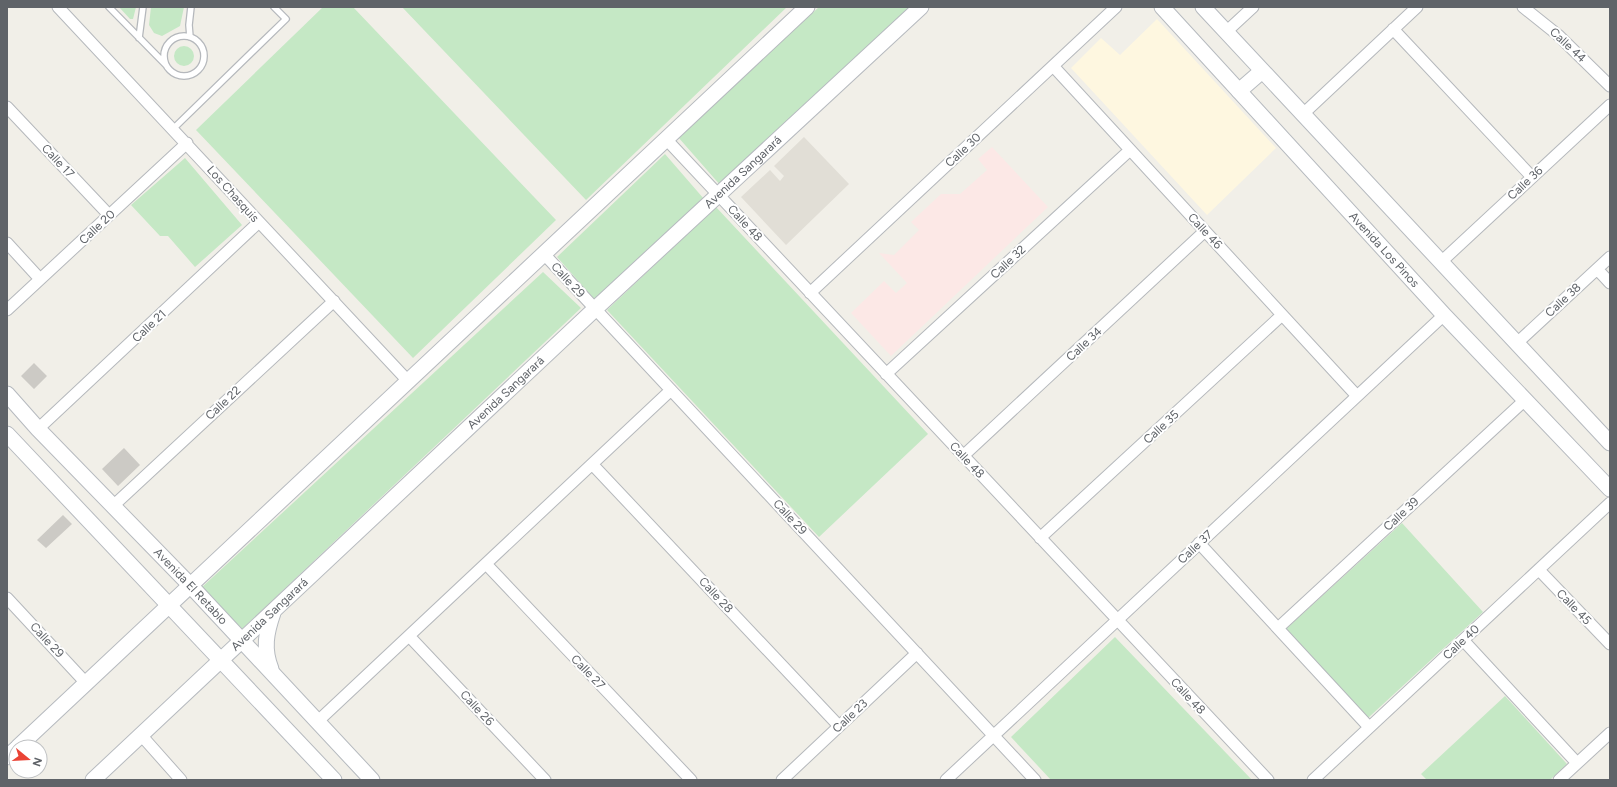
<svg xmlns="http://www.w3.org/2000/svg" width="1617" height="787" font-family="Figtree,sans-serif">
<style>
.commercial{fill:#fef7e0}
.education{fill:#e1ded6}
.medical{fill:#fce8e6}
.green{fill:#c5e8c5}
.building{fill:#cccac5}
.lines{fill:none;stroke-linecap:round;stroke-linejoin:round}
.lane-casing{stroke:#b5b8bc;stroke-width:8}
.street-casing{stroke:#b5b8bc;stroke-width:13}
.secondary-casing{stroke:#b6babf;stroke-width:17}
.lane{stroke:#fff;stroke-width:5.5}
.street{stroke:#fff;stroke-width:11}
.secondary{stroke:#fff;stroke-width:15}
.labels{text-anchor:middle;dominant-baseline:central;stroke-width:4;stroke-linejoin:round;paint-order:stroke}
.street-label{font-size:12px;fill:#5f6368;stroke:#fff}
</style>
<rect width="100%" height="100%" fill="#f1efe8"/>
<path class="commercial" d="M1157,19L1276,148L1207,215L1071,68L1101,38L1120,55Z"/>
<path class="education" d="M804,137L849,184L786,245L741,197L770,170L780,181L784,176L774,166Z"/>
<path class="medical" d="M992,147L1048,207L891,356L851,313L884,281L896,293L907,283L879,253L894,255L919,230L911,222L941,194H960L987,170L978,159Z"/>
<path class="green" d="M119,7H136L133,19H130Z
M151,7H184L180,26L162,36L154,33L149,25Z
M323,7H353L556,220L413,358L196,130Z
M402,7H787L586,200Z
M819,7H911L721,186L678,137Z
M174 56a10 10 0 1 1 20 0a10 10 0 1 1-20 0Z
M665,154L704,199L595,300L557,257Z
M185,158L242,225L195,267L168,236H160L131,205Z
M716,207L928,434L819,537L607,310Z
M543,272L581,308L242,629L201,588Z
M1402,523L1483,612L1368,718L1286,629Z
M1115,637L1252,780H1051L1011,737Z
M1505,696L1567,764L1550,780H1427L1421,774Z"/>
<path class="building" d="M34,363L47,376L34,389L21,376Z
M124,448L140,465L118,486L102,469Z
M63,515L72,524L46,548L37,540Z"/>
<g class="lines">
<g class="lane-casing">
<path id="lane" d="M109,7L166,65
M164 56a20 20 0 1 1 40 0a20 20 0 1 1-40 0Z
M190,37L189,25L191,7
M139,38L143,7
M173,129L286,19L274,7"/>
</g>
<g class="street-casing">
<path id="street" d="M58,7L408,381
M1523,7L1558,35L1610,86
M1393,29L1532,177
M1226,32L1253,7
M1053,66L1357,396
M7,107L109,215
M1302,115L1417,7
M666,139L1268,780
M7,243L40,279
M544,254L1035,780
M1441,262L1610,105
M1597,269L1610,283
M810,293L1116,7
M7,310L187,143
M1517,343L1610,257
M886,374L1130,150
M38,429L259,222
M963,456L1205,231
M592,464L839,726
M113,506L334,301
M1040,538L1282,315
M1199,543L1369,727
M486,564L691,780
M1539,570L1610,644
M7,598L86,683
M1278,628L1525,400
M409,636L545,780
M1463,640L1577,763
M317,722L671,390
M141,735L181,780
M782,780L917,653
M946,780L1444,315
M1313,780L1610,503
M1559,780L1610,733"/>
</g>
<g class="secondary-casing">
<g id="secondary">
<path id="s1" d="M1162,7L1444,315L1610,489"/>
<path d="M1203,7L1610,443"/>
<path d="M1239,91L1262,71"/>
<path id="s2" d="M7,394L38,429L190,585L372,780"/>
<path d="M7,434L334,780"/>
<path d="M271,669C263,649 266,633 273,613"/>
<path d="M18,747L807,7"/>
<path d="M7,757L16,749"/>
<path id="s3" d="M93,780L595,309L921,7"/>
</g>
</g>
<use href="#lane" class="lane"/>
<use href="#street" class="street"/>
<use href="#secondary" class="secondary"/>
</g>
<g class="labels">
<g class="street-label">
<text transform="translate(1568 45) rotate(43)">Calle 44</text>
<text transform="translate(963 150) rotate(-43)">Calle 30</text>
<text transform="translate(58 161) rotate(47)">Calle 17</text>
<text stroke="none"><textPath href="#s3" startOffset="890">Avenida Sangarará</textPath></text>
<text transform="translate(1525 183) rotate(-43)">Calle 36</text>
<text transform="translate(233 194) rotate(48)">Los Chasquis</text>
<text transform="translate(745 223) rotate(47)">Calle 48</text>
<text transform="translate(97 227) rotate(-43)">Calle 20</text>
<text transform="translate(1205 231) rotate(47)">Calle 46</text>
<text stroke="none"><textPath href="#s1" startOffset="329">Avenida Los Pinos</textPath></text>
<text transform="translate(1008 262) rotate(-43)">Calle 32</text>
<text transform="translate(568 280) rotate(47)">Calle 29</text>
<text transform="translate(1563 300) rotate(-43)">Calle 38</text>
<text transform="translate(149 326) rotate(-43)">Calle 21</text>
<text transform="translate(1084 344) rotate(-43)">Calle 34</text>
<text stroke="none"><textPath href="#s3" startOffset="566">Avenida Sangarará</textPath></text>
<text transform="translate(223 403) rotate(-43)">Calle 22</text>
<text transform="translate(1161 427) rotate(-43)">Calle 35</text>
<text transform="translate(967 460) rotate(47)">Calle 48</text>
<text transform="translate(1401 514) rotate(-43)">Calle 39</text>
<text transform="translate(790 517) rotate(47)">Calle 29</text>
<text transform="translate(1195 547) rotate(-43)">Calle 37</text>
<text stroke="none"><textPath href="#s2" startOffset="266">Avenida El Retablo</textPath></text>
<text transform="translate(716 595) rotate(47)">Calle 28</text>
<text transform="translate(1574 607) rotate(46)">Calle 45</text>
<text stroke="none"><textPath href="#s3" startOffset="242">Avenida Sangarará</textPath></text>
<text transform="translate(47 640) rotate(47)">Calle 29</text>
<text transform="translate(1461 642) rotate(-43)">Calle 40</text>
<text transform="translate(588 672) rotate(46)">Calle 27</text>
<text transform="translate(1188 696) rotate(47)">Calle 48</text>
<text transform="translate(477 708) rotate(47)">Calle 26</text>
<text transform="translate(850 716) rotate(-43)">Calle 23</text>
</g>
</g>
<rect width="1617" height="787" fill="none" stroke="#5f6368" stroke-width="16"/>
<g transform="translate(28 759) rotate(108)"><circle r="19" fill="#ffffff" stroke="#bfc1c3"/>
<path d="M0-3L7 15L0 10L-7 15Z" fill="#ea4335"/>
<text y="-6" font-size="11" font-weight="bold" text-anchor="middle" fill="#5f6368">N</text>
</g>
</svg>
